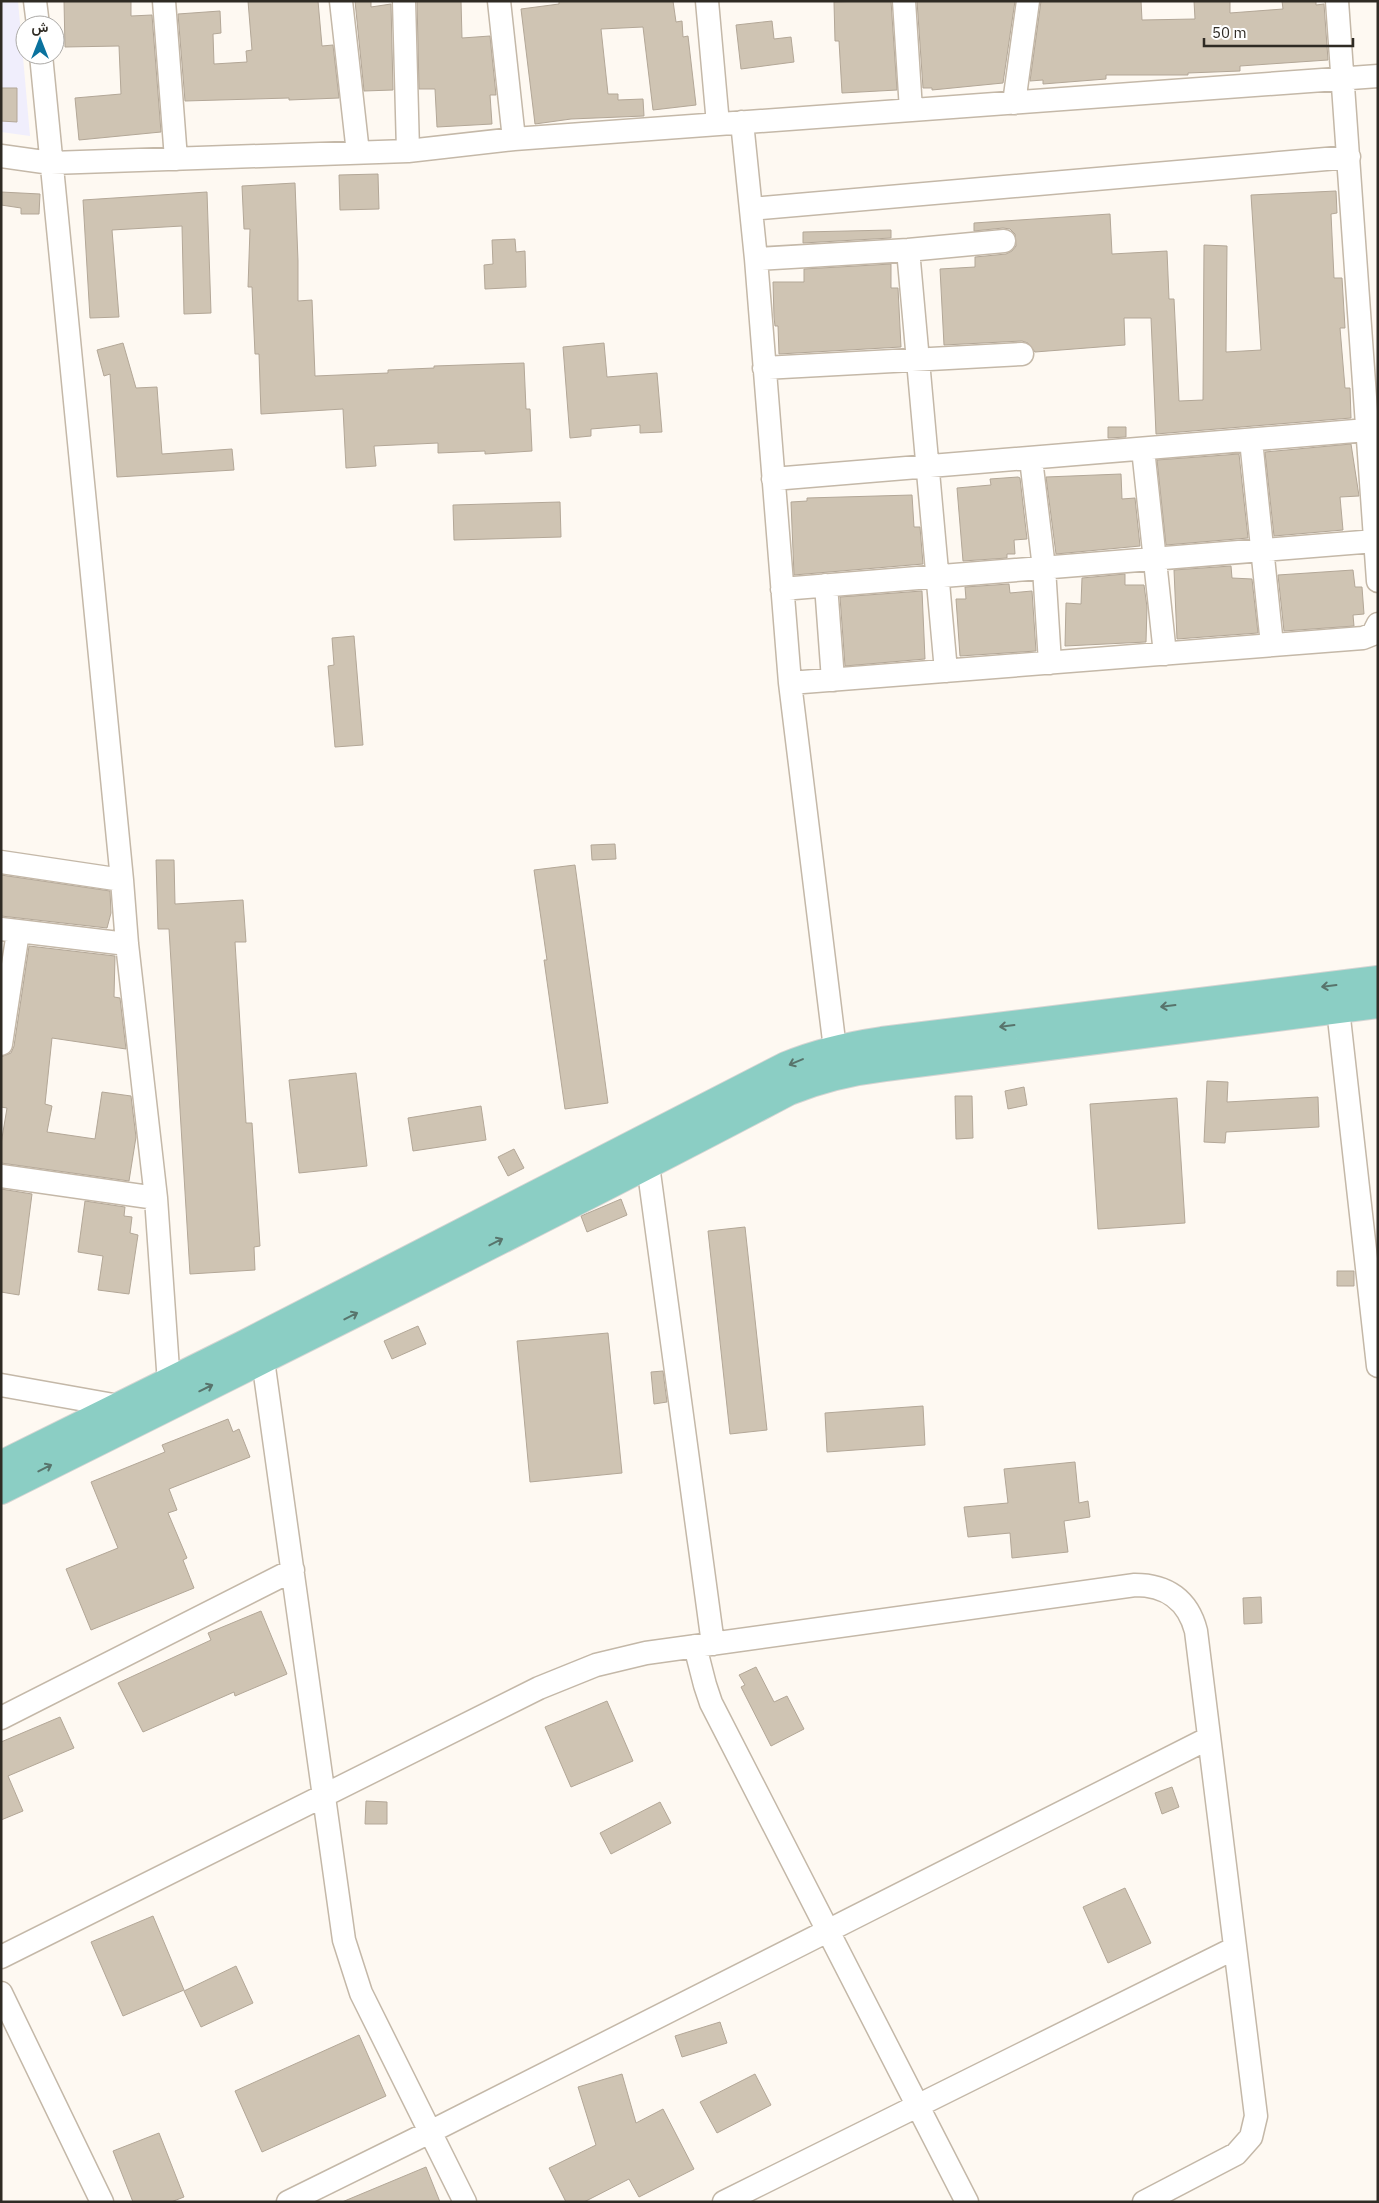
<svg xmlns="http://www.w3.org/2000/svg" width="1379" height="2203" font-family="'IBM Plex Sans',Vazirmatn,sans-serif">
<style>
.education{fill:#f0eefc}
.building{fill:#cfc4b3;stroke:#b3a797}
.lines{fill:none;stroke-linecap:round;stroke-linejoin:round}
.minor-casing{stroke:#c4b8a8;stroke-width:25}
.major-casing{stroke:#d5d5d3;stroke-width:30}
.minor{stroke:#fff;stroke-width:22}
.major{stroke:#8bcec4;stroke-width:28}
.oneway{stroke:#58746c}
</style>
<rect width="100%" height="100%" fill="#fef9f2"/>
<path class="education" d="M1,1H18L30,136L1,132Z"/>
<path class="building" d="M64,1H131V16L152,15L161,132L79,140L75,98L121,94L119,46L65,47Z
M248,1H318L322,46L333,45L339,98L289,100V98L185,101L178,14L220,11L221,33L213,34L214,64L247,62L246,51L252,50Z
M355,1H371V7L391,4L393,90L364,91Z
M417,1H461L462,38L490,36L496,95H490L492,124L437,127L435,89H419Z
M559,1H673L676,22L682,21L683,37L688,36L696,105L653,110L643,27L601,29L608,94H618V100L643,99L644,116L571,119L535,124L521,9L559,4Z
M860,1H891L897,90L842,93L839,41H835L834,2Z
M917,1H1015L1003,83L932,90V88H923Z
M1041,1H1141L1142,20L1195,19L1194,1H1230V13L1283,9L1282,1H1316V5L1324,4L1328,60L1240,66V71L1188,73V75H1106V79L1043,84V80L1030,81Z
M772,21L774,39L791,37L794,62L741,69L736,25Z
M1,88H17V122L1,121Z
M378,174L379,209L340,210L339,175Z
M295,183L298,261V301L312,300L315,376L388,373V370L434,368V366L524,363L526,409H530L532,451L485,454V451L438,453V443L374,446L376,466L346,468L343,409L261,414L259,354H255L252,287H248L250,229H244L242,186Z
M1336,191L1337,213L1331,214L1334,278H1342L1345,328H1340L1345,388H1350L1351,418L1156,434L1151,318H1124L1125,345L1035,352L1028,343L1022,341L944,345L940,269L975,267V257L1006,254L1012,251L1016,246L1015,234L1010,229L1003,228L974,231V223L1110,214L1112,254L1167,251L1169,299H1174L1179,401L1203,400L1204,245L1227,246L1226,352L1261,350L1251,195Z
M1,192L40,194L39,214H21V208L1,205Z
M207,192L211,313L184,314L182,226L112,230L119,317L90,318L83,200Z
M891,230V238L803,243V232Z
M515,239L516,252L525,251L526,287L485,289L484,265L493,264L492,240Z
M891,264V288H898L901,347L779,354L778,326H775L774,317L773,282H804V269Z
M123,343L136,388L157,387L162,454L232,449L234,470L117,477L110,374L104,376L97,350Z
M604,343L607,377L657,373L662,432L640,433V425L591,429V436L570,438L563,347Z
M1108,427H1126V437L1108,438Z
M1351,444L1359,496L1340,497L1343,530L1274,536L1265,452Z
M1239,454L1248,538L1166,545L1157,460Z
M1121,474L1122,499L1135,498L1140,546L1056,554L1046,477Z
M1018,477L1020,478L1027,539L1014,540L1015,554H1007V558L963,561L957,488L991,485L990,479Z
M912,495L914,527H920L923,564L794,575L791,502L807,501V498Z
M560,502L561,537L454,540L453,505Z
M1231,566L1232,578L1252,579L1258,633L1177,639L1174,570Z
M1353,570L1355,587H1362L1364,614L1353,615L1354,626L1284,631L1278,575Z
M1125,574V585H1144L1147,607L1146,642L1065,646L1066,603L1081,604L1082,578Z
M1009,584L1010,593L1032,591L1036,651L960,656L956,599H966L965,587Z
M922,591L925,659L845,666L840,597Z
M354,636L363,745L335,747L328,666L334,665L332,638Z
M615,844L616,859L592,860L591,845Z
M156,860H174L175,904L243,900L246,942H235L246,1123H252L260,1246L254,1247L255,1270L190,1274L169,929H158Z
M575,865L608,1103L565,1109L544,960H547L534,870Z
M1,875L110,891L111,913L107,928L1,916Z
M29,946L115,956L114,997L120,998L126,1049L52,1038L45,1104L52,1106L47,1132L95,1139L102,1092L131,1096L136,1137L129,1181L1,1163V1144L7,1108L1,1107V1057L11,1053L14,1046Z
M356,1073L367,1166L299,1173L289,1080Z
M1207,1081L1228,1082L1227,1102L1318,1097L1319,1127L1226,1132L1225,1143L1204,1142Z
M1024,1087L1027,1105L1008,1109L1005,1091Z
M955,1096H972L973,1138L956,1139Z
M1177,1098L1185,1223L1098,1229L1090,1104Z
M481,1106L486,1140L413,1151L408,1118Z
M514,1149L524,1168L508,1176L498,1157Z
M1,1189L32,1194L19,1295L1,1292Z
M621,1199L627,1215L587,1232L581,1216Z
M85,1201L125,1207L124,1216L132,1217L130,1233L138,1235L129,1294L98,1290L103,1256L78,1252Z
M745,1227L767,1430L730,1434L708,1231Z
M1337,1271H1354V1286H1337Z
M418,1326L426,1344L392,1359L384,1341Z
M608,1333L622,1473L530,1482L517,1341Z
M663,1371L667,1402L654,1404L651,1372Z
M923,1406L925,1445L827,1452L825,1413Z
M228,1419L233,1432L239,1429L250,1457L169,1489L177,1510L168,1513L187,1558L183,1560L194,1588L91,1630L66,1569L118,1548L91,1482L165,1452L162,1445Z
M1075,1462L1079,1503L1088,1501L1090,1517L1064,1521L1068,1552L1012,1558L1010,1533L968,1537L964,1507L1008,1503L1004,1469Z
M1261,1597L1262,1623L1244,1624L1243,1598Z
M261,1611L287,1674L235,1696L234,1692L143,1732L118,1683L211,1640L208,1633Z
M756,1667L774,1702L787,1696L804,1729L771,1746L741,1687L745,1685L739,1675Z
M607,1701L633,1761L571,1787L545,1727Z
M60,1717L74,1748L8,1776L23,1811L1,1820V1742Z
M1172,1787L1179,1807L1162,1814L1155,1793Z
M366,1801L387,1802V1824H365Z
M660,1802L671,1823L611,1854L600,1833Z
M1125,1888L1151,1943L1108,1963L1083,1907Z
M153,1916L184,1990L123,2016L91,1942Z
M236,1966L253,2003L201,2027L184,1991Z
M720,2022L727,2043L682,2057L675,2036Z
M359,2035L386,2096L262,2152L235,2091Z
M622,2074L636,2123L663,2109L694,2169L639,2197L629,2179L584,2202H566L549,2168L596,2145L578,2087Z
M755,2074L771,2105L717,2133L700,2102Z
M159,2133L184,2197L171,2202H133L113,2151Z
M426,2167L440,2202H342Z"/>
<g class="lines">
<g class="minor-casing">
<path id="minor" d="M35,1L38,25
M164,1L176,159
M341,1L358,153
M404,1L408,151
M499,1L514,139
M707,1L718,124
M904,1L911,110
M1337,1L1378,581
M41,55L122,880L127,944L156,1198L170,1398
M1014,103L1028,1
M742,122L756,259L790,683L835,1049
M1,156L51,163L408,151L514,139L1378,76
M751,209L1349,157
M908,250L946,671
M756,259L908,250L1004,241
M764,368L1022,354
M1251,440L1272,645
M1143,449L1165,654
M1031,459L1044,568L1050,663
M773,479L1367,430
M826,585L833,680
M782,589L1375,541
M790,683L1363,638L1373,634L1378,624
M1,862L122,880
M1,929L127,944
M1338,1009L1378,1366
M1,1044L18,932
M648,1165L713,1644
M1,1176L156,1198
M263,1360L344,1940L361,1993L465,2202
M1,1385L119,1406L125,1409
M695,1646L705,1685L711,1703L967,2202
M1,1718L293,1570
M1,1957L539,1688L596,1665L646,1653L1135,1585C1167,1585 1188,1600 1196,1631L1256,2116L1251,2137L1236,2154L1144,2202
M1,1993L102,2202
M288,2202L430,2132L1209,1738
M724,2202L1235,1948"/>
</g>
<g class="major-casing">
<path id="major" d="M1,1465L243,1345L786,1066C817,1053 848,1046 882,1041L1378,980
M1,1490C265,1358 529,1228 789,1091C821,1078 851,1071 885,1067L1378,1004"/>
</g>
<use href="#minor" class="minor"/>
<use href="#major" class="major"/>
</g>
<defs><path id="oneway-shaft" d="M-6 0H5M1.5-3L5.5 0L1.5 3" fill="none" stroke-width="1.6" stroke-linecap="round" stroke-linejoin="round" transform="scale(1.25)"/></defs>
<g class="oneway">
<use href="#oneway-shaft" transform="translate(1329 986) rotate(173)"/>
<use href="#oneway-shaft" transform="translate(1168 1006) rotate(173)"/>
<use href="#oneway-shaft" transform="translate(1007 1026) rotate(173)"/>
<use href="#oneway-shaft" transform="translate(796 1062) rotate(157)"/>
<use href="#oneway-shaft" transform="translate(496 1242) rotate(-27)"/>
<use href="#oneway-shaft" transform="translate(351 1316) rotate(-27)"/>
<use href="#oneway-shaft" transform="translate(206 1388) rotate(-26)"/>
<use href="#oneway-shaft" transform="translate(45 1468) rotate(-27)"/>
</g>
<rect width="1379" height="2203" fill="none" stroke="#2f2b24" stroke-width="5"/>
<g transform="translate(40 40)"><circle r="24" fill="#ffffff" stroke="#acaaa7"/>
<path d="M0-4L9 19L0 12L-9 19Z" fill="#0a729e"/>
<text y="-8" font-size="14" font-weight="bold" text-anchor="middle" fill="#2f2b24">ش</text>
</g>
<path d="M1204 38v8h149v-8" fill="none" stroke="#2f2b24" stroke-width="2.5"/>
<text x="1212" y="38" font-size="15" fill="#2f2b24" stroke="#ffffff" stroke-width="4" paint-order="stroke">50 m</text>
</svg>
